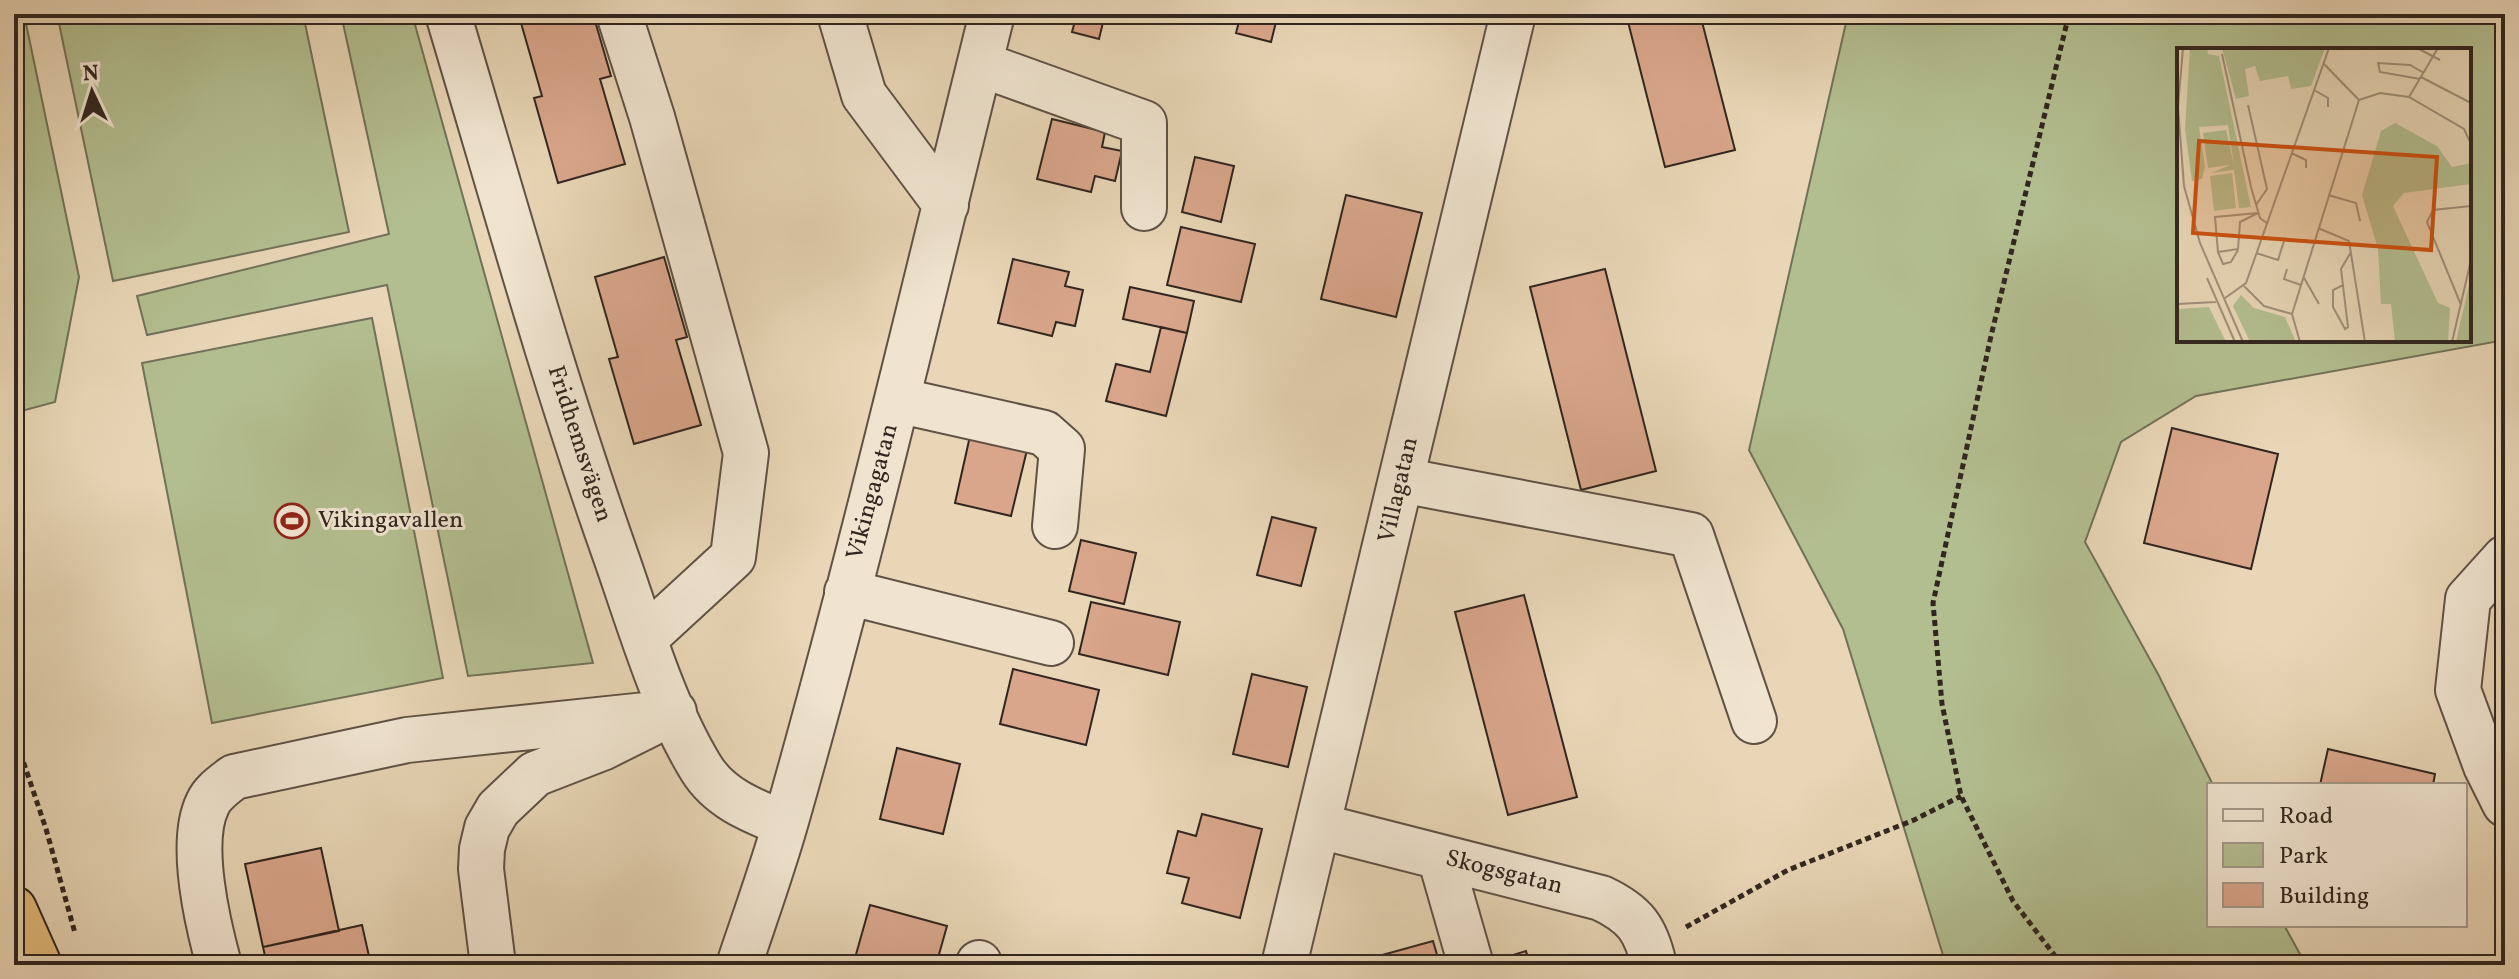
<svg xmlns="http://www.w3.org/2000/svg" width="2519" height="979" font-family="Vollkorn,serif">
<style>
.green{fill:#b3be90;stroke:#727258;stroke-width:2;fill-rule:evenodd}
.building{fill:#d9a68b;stroke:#31261f;stroke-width:2}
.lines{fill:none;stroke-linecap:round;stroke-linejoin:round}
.minor-casing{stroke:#5f5245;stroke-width:48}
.highway-casing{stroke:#31261f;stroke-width:48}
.path{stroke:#31261f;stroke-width:5;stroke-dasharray:6 4;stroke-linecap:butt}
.minor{stroke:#f0e4d0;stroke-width:44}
.highway{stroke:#e4bb7b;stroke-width:44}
.labels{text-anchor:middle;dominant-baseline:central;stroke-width:6;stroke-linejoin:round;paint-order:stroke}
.street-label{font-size:24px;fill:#31261f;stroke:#f0e4d0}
.poi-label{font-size:24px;fill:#31261f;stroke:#f0e4d0;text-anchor:start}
.inset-road{fill:none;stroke:#9f907a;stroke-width:2}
.view{fill:#cd510f;fill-opacity:0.15;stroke:#cd510f;stroke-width:4}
.inset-edge{fill:none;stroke:#31261f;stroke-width:4}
</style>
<rect width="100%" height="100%" fill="#e8d6b6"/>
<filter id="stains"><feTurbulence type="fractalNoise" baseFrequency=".0025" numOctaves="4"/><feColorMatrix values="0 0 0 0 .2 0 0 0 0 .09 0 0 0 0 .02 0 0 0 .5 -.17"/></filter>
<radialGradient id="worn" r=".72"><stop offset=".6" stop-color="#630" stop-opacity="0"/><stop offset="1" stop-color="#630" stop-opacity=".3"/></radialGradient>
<path class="green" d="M14,14H24L79,277L55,402L14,413Z
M57,14H303L349,232L113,281Z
M341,14H412L593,663L468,676L387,285L147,335L137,296L389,234Z
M1848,14H2505V340L2196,396L2121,442L2085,542L2158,674L2213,785H2209V925H2284L2306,965H1946L1843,629L1749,450ZM2179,50H2469V340H2179Z
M372,318L443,678L212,723L142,363Z"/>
<path class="building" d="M527,14H593L611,76L600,79L625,164L558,183L534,98L542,96L519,16Z
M1077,14H1105L1099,39L1072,32Z
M1241,14H1278L1271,42L1236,33Z
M1626,14H1700L1735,150L1665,167Z
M1052,119L1105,132L1102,147L1122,151L1115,181L1095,176L1091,192L1037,179Z
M1195,157L1234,166L1221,222L1182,212Z
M1346,195L1422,213L1396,317L1321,299Z
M1181,227L1255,244L1241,302L1167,285Z
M664,257L687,337L676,340L701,425L634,444L609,359L618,357L595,277Z
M1013,259L1069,272L1065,286L1083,290L1075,326L1056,322L1052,336L998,323Z
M1605,269L1656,471L1581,490L1530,287Z
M1130,287L1194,301L1187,333L1123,319Z
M1161,327L1187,333L1166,416L1106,401L1116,364L1150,372Z
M2172,428L2278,454L2251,569L2144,543Z
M970,436L1027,450L1011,516L955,503Z
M1272,517L1316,528L1301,586L1257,575Z
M1081,540L1136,553L1124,604L1069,591Z
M1524,595L1577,797L1508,815L1455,612Z
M1091,602L1180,622L1168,675L1079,654Z
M1013,669L1099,690L1086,745L1000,724Z
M1252,674L1307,687L1288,767L1233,754Z
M897,748L960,764L943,834L880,819Z
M2328,749L2435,774L2433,785H2320Z
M1202,814L1262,829L1240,918L1182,903L1189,878L1167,873L1178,831L1196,836Z
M321,848L339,931L263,947L245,864Z
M870,905L947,926L936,965H853Z
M362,925L371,965H267L263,947Z
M1433,941L1440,965H1377L1375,957Z
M1526,951L1530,965H1495L1493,961Z"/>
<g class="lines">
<g class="minor-casing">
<path id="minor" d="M448,14C502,194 552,376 615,554C639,622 663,706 701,768C720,799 753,811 785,824
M619,14L652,117L746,453L733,557L645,638
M840,14L864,95L946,205
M980,64L1144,123V208
M897,400L1044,433L1062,449L1055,526
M1401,480L1691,535L1754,721
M2505,558L2468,599L2458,690L2486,766L2505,804
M847,592L1051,643
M1319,826L1601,898C1635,914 1646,929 1654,965
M1440,857L1471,965
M219,965C208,925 188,842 208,803C213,792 225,784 234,777L407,740L674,712
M493,965L481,869L482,849L487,828L498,809L535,774L602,748L650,724
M739,965C755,917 772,870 786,821C862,554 925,283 992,14
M978,965L979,963
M1284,965L1513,14"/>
</g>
<g class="highway-casing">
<path id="highway" d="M14,909L39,965"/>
</g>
<path class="path" d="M14,734L46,829L75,933
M1686,927L1788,870L1914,820L1961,796
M2062,965L2013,901L1961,796L1942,704L1933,603L1991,336L2069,14"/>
<use href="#minor" class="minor"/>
<use href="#highway" class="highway"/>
</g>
<defs>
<g id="stadium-ring" transform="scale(1.8)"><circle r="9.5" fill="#f0e4d0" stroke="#8f2418" stroke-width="1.5"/><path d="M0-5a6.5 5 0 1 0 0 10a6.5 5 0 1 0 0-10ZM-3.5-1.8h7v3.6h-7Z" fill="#8f2418"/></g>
</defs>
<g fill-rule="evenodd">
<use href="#stadium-ring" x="292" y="521"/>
</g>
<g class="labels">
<g class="street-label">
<text transform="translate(579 444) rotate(72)">Fridhemsvägen</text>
<text transform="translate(1399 490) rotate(-77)">Villagatan</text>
<text transform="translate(873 492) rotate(-75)">Vikingagatan</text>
<text transform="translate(1504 873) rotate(14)">Skogsgatan</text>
</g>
<g class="poi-label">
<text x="318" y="521">Vikingavallen</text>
</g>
</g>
<g transform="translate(2177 48)">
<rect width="294" height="294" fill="#e8d6b6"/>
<path d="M13,0H30L31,6L42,8L74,159L62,160L57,122L34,125L53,117L31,120L26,85L49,82L57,117L51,77L22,79L28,119L25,131L15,133L8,81ZM45,0H148L134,38L114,41L111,28L83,33L78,18L68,21L72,48L59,51ZM218,75L260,98L275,119L294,115V136L227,145L216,158L261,255L273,260L271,294H218L214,256H204L201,201L185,147L204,83ZM55,125L59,160L37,163L33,128ZM294,228V293H279L287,259ZM64,247L77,260L108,269L119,294H73L56,258ZM32,259L49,294H0V261Z" fill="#b3be90"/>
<path class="inset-road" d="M6,0L1,59L7,138L23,195L66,294M240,0L263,12M45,6L74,139L83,170L91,176M147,16L182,52M244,29L294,55M243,31L203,24L201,15L233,17L247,25M137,42L151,50V59M232,49L261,0M71,57L90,141L79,157M114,105L129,112V120M151,147L179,155L183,173M81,165L63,174L61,201L41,204L38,169ZM141,180L172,193L188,294M41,204L46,216L54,214L61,202M79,205L101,212L108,190M110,221L107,231L124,237M126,228L142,256M30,230L58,294M166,237L156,242V259L168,281L171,279L164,221L174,204M67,238L87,258L115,266M48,250L69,235L152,0M0,256L39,254M284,257L250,174L256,162L294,158M123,294L115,266L182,52L203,45L232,49L287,81L294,96M275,294L294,212"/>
<path class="view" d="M22,93L260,109L254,202L16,185Z"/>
<rect width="294" height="294" class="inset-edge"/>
</g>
<rect width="2519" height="979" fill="none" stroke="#e8d6b6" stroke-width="48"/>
<rect x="16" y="16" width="2487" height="947" fill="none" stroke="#31261f" stroke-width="4"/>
<rect x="24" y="24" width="2471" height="931" fill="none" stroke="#31261f" stroke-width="2"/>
<rect x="2207" y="783" width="260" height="144" fill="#f0e4d0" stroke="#a49889" stroke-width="2"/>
<rect x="2223" y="809" width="40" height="12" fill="#f0e4d0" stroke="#a49889" stroke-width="2"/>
<text x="2279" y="823" font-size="24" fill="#31261f">Road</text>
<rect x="2223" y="843" width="40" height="24" fill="#b3be90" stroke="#a49889" stroke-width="2"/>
<text x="2279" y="863" font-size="24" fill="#31261f">Park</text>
<rect x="2223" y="883" width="40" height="24" fill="#d9a68b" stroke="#a49889" stroke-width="2"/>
<text x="2279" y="903" font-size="24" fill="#31261f">Building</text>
<g transform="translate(92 92) rotate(356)" stroke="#f0e4d0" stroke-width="6" paint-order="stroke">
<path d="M0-6L14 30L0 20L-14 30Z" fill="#31261f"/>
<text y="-12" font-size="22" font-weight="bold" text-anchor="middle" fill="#31261f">N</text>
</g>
<rect width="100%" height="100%" filter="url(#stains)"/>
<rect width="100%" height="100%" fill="url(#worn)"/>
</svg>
